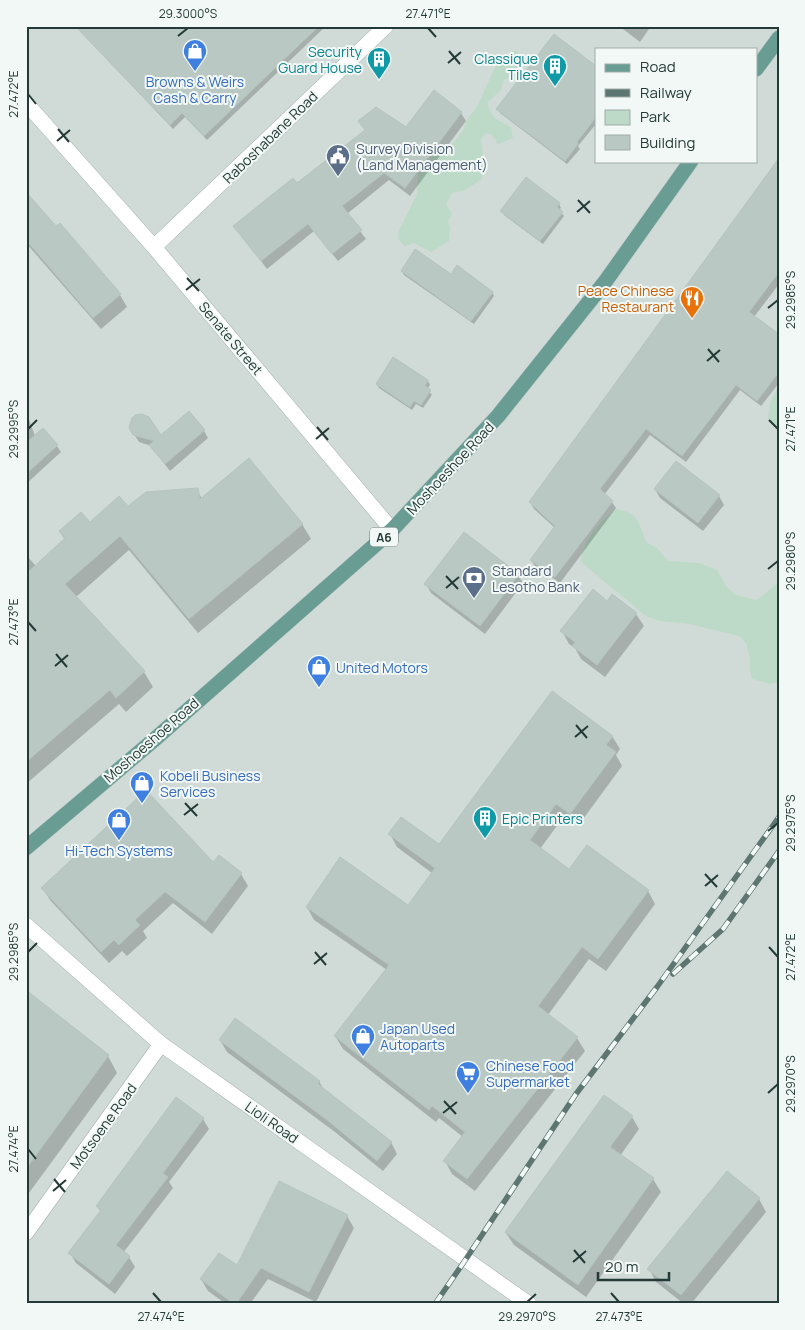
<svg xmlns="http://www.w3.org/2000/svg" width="805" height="1330" font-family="Manrope,sans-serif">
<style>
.built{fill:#d0dbd7;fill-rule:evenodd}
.green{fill:#bcdac7}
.shadow{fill:#0003}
.building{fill:#bac8c4;stroke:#b4c4bf}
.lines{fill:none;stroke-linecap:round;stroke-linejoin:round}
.street-casing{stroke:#a5b2ae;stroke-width:16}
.primary-casing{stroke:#c1c8c7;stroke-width:16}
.street{stroke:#fff;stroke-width:15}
.primary{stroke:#699d94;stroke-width:15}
.rail-casing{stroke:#5d7671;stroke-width:5.5}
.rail{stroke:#f2f8f5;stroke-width:4;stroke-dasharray:11;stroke-linecap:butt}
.ticks{fill:none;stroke:#233a36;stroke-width:2}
.labels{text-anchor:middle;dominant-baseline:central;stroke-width:4;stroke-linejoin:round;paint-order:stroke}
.shield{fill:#f2f8f5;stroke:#61736f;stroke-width:1}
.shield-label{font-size:12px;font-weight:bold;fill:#233a36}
.culture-label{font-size:14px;fill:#0d838f;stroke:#f2f8f5;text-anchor:end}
.shop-label{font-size:14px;fill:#366cbe;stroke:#f2f8f5;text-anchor:start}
.street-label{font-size:14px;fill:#233a36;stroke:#f2f8f5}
.service-label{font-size:14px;fill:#4e5e75;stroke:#f2f8f5;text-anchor:start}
.food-label{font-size:14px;fill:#c56008;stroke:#f2f8f5;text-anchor:end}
.neatline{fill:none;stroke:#233a36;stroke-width:2}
.ticks-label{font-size:12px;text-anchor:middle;fill:#233a36}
</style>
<rect width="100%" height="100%" fill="#e2ebe7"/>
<path class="built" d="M26,26H779V1304H26ZM596,49H756V161H596Z"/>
<path class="green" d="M513,51H517C523,66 515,74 503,81L501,90L488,102C488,116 500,122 511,127L513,138L498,144L492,135L486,133L481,139L484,169L482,179L465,190L452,193L446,204L452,214L448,221L450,228L449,241L431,252L414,243L405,246L398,239L399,231L417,194L418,174L438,148H441L443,150L453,143L463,131L468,118L477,107L496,65Z
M779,386V433L768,418L770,403Z
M615,509C641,513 637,522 647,543L657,548L668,561L699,563L717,570L727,587L736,595L757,600L779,582V682L770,684L752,679L750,670V658L746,643L739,636L690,624L659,621L646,616L581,562C582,541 600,522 615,509Z"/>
<path class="shadow" d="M88,26H326L207,140L185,117L173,129L85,36L82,32Z
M619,26H651L640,42Z
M554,36L596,68V124L578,146L580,149L567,164L500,113L498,109Z
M461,113L466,121L410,196L389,180L347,214L366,239L338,261L314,231L267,269L235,226L297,185L366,131L360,121L406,129Z
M779,160V284L754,317L779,335V383L761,406L740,390L686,462L650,435L604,495L612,502L616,508L560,583L535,566L531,560L555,528L534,509L530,502Z
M26,194L56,228L120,295L127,307L101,329L26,243Z
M559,204L561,208L559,210L564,216L543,244L504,215L502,211Z
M402,271L451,276L492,292L494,296L474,324L404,275Z
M393,358L428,381L430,385L427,389L432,395L423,408L416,404L412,410L379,388L377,384Z
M26,411L35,436L57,446L61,452L26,484Z
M130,428L161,436L204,431L208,438L170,471L151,446L139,442Z
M655,489L719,496L724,505L703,531L660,498Z
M197,490L202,499L302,524L311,539L198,633L129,550L76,597L144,672L153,687L126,712L119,704L26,784V555L36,566L65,540L60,532L90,524L128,508Z
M518,575L523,583L485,634L431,593L426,584Z
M607,602L636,614L644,626L605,677L581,659L575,648L569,644L562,631Z
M612,736L620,749L616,755L622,766L578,826L564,816L540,849L569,871L648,891L655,904L606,971L589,959L548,1015L577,1038L585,1051L475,1191L452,1174L445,1161L463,1137L439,1118L436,1122L343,1049L335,1036L387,970L314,920L307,907L408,906L432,873L397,847L390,834L439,846Z
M241,874L248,886L212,934L173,903L143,931L147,938L127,956L122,951L109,963L50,900L43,888Z
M26,991L108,1056L117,1073L26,1197Z
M220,1040L319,1081L324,1090L391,1142L397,1154L383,1171L335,1132L227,1052Z
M632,1117L639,1129L620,1156L653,1179L661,1192L586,1297L514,1245L506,1233Z
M203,1119L209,1129L169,1182L173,1188L123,1253L129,1257L135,1267L115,1294L76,1263L70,1253L101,1212L97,1206Z
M759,1199L766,1212L691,1304H684L656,1282L649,1269Z
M347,1216L354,1228L316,1302L268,1279L250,1304H226L208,1291L201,1279L237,1267Z"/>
<path class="building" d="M75,26H319L204,136L182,113L170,125Z
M554,34L596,66V117L577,142L578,144L565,161L496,109Z
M434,90L462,112L405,188L384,173L342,206L362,230L332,254L308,224L261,261L233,226L293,178L297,183L365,130L358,121L376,107L406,127Z
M779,158V272L749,312L779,334V372L757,401L736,385L682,456L646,429L600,489L613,501L555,577L530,560L555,526L529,502Z
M526,177L560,203L557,207L563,212L540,241L500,211Z
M26,192L56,226L60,223L121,294L93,318L26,240Z
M415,249L451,274L457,265L493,292L471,321L401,271Z
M393,357L428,380L425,386L431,390L421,405L414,401L410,407L376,384Z
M189,411L205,430L165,464L149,445L154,441L133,435L129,428L132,418L135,415L142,414L149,417L161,435Z
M43,428L58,445L26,474V443Z
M249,458L303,524L189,619L120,536L65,584L145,671L116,698L110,690L26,762V574L65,538L59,531L81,512L90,522L119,496L128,506L146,492L198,488L200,499Z
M676,461L720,495L698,523L654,489Z
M464,532L519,574L480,626L424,584Z
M593,589L607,601L612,594L637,613L597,665L572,646L575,642L560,631Z
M552,691L613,736L606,745L616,752L570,814L556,804L530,840L569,869L587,845L649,890L598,959L582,947L538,1006L578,1037L467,1179L443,1161L465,1132L432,1106L429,1110L334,1036L389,965L306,907L340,857L408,905L435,868L388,834L401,817L439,844Z
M146,790L213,862L219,855L242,873L205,922L165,892L135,920L140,925L119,945L114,940L101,952L41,888Z
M26,990L109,1055L26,1169Z
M235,1018L320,1081L318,1084L392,1142L377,1161L327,1120L219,1040Z
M604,1095L633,1116L610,1147L654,1178L578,1285L505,1232Z
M176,1097L204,1118L163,1173L168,1177L116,1245L130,1256L109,1284L68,1253L101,1210L96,1206Z
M727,1171L760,1198L681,1295L647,1269Z
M279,1181L348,1215L309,1292L261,1268L236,1304H234L200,1279L219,1253L237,1265Z"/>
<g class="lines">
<g class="street-casing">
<path id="street" d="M26,103L154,247L392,530
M154,247L386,26
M26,925L161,1044L529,1304
M26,1233L161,1044"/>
</g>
<g class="primary-casing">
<path id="primary" d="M756,69L779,38
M26,848L155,739L392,530L498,416L605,282L691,161"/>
</g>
<use href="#street" class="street"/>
<use href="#primary" class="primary"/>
<g class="rail-casing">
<path id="rail" d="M673,974L723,929L779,851
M435,1304L466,1259L576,1094L657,987L779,817"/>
</g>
<use href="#rail" class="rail"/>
</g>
<path class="ticks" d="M428,28L436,37M178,36L188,28M449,51L460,64M448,63L461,52M28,94L36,104M58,129L69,142M57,141L70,130M578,200L590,213M577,212L590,201M187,278L199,291M186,290L200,279M768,308L778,300M708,349L719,362M707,361L720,350M769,420L778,429M317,427L328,440M28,429L37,420M316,439L329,428M768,569L778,561M446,576L458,589M446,588L459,577M28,622L36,631M56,654L67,667M55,666L68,655M576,725L587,738M575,737L588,726M185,803L197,816M184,815L198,804M768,831L778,823M705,874L717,887M705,886L718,875M769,947L778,957M28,952L37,943M315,952L326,965M314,964L327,953M768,1093L778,1084M444,1101L456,1114M443,1113L457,1102M28,1149L36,1159M54,1179L65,1192M53,1191L66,1180M574,1250L585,1263M573,1262L586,1251M153,1293L161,1302M611,1293L619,1302M527,1302L536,1294"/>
<defs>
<g id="shop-pin" transform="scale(1.25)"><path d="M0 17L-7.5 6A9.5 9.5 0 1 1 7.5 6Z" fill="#3f7fe0" stroke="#f2f8f5"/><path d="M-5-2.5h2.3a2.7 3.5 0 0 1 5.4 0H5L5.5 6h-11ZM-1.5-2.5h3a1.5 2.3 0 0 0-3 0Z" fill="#fff"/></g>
<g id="building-pin" transform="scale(1.25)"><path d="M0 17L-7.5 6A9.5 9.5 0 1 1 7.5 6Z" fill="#0f9aa8" stroke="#f2f8f5"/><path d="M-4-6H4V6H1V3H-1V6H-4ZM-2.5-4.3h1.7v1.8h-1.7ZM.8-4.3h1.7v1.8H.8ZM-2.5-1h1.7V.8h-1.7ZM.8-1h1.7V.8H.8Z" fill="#fff"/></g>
<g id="civic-pin" transform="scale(1.25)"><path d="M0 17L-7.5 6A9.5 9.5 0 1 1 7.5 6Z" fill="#5c6f8a" stroke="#f2f8f5"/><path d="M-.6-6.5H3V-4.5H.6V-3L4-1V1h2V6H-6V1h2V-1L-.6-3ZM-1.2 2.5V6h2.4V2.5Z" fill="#fff"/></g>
<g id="restaurant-pin" transform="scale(1.25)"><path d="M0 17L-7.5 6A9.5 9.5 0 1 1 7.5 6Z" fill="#e8710a" stroke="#f2f8f5"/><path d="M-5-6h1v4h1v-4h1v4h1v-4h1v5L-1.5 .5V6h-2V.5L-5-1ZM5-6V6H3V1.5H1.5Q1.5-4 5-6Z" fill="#fff"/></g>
<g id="bank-pin" transform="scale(1.25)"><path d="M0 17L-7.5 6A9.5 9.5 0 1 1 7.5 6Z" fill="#5c6f8a" stroke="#f2f8f5"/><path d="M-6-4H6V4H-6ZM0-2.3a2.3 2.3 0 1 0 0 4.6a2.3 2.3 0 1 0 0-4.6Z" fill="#fff"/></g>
<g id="supermarket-pin" transform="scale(1.25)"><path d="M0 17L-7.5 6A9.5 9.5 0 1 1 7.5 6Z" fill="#3f7fe0" stroke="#f2f8f5"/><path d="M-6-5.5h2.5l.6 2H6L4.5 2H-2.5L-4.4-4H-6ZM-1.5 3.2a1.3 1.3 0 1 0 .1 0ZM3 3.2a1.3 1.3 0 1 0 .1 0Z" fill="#fff"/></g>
</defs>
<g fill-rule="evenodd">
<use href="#shop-pin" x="195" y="51"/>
<use href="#building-pin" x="379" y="59"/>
<use href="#building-pin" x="555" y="66"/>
<use href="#civic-pin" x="338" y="156"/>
<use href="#restaurant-pin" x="692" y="298"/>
<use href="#bank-pin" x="474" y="578"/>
<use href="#shop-pin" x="319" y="667"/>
<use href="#shop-pin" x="142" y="783"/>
<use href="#building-pin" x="485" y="818"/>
<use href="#shop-pin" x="119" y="820"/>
<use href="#shop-pin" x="363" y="1036"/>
<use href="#supermarket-pin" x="468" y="1073"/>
</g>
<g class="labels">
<rect class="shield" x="370" y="527.5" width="28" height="19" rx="4"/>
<g class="shield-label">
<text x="384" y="537">A6</text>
</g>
<g class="culture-label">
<text x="362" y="51">Security<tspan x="362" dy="16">Guard House</tspan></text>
<text x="538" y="58">Classique<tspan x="538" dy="16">Tiles</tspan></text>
<text x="502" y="818" text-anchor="start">Epic Printers</text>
</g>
<g class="shop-label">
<text x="195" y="81" text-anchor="middle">Browns &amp; Weirs<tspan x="195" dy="16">Cash &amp; Carry</tspan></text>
<text x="336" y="667">United Motors</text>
<text x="160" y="775">Kobeli Business<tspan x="160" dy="16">Services</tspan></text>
<text x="119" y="850" text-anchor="middle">Hi-Tech Systems</text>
<text x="380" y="1028">Japan Used<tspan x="380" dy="16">Autoparts</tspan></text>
<text x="486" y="1065">Chinese Food<tspan x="486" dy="16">Supermarket</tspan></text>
</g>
<g class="street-label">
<text transform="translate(270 137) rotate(-44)">Raboshabane Road</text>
<text transform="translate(231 338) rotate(50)">Senate Street</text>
<text transform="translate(450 468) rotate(-47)">Moshoeshoe Road</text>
<text transform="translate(151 740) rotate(-41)">Moshoeshoe Road</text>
<text transform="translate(272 1122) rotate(35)">Lioli Road</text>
<text transform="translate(103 1126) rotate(-54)">Motsoene Road</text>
</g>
<g class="service-label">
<text x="356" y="148">Survey Division<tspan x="356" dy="16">(Land Management)</tspan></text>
<text x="492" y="570">Standard<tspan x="492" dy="16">Lesotho Bank</tspan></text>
</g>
<g class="food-label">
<text x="674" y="290">Peace Chinese<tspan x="674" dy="16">Restaurant</tspan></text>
</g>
</g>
<rect width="805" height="1330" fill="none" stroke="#f2f8f5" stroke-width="55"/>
<rect x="595" y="48" width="162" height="115" fill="#f2f8f5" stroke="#9faca9"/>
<rect x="605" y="64" width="25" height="8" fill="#699d94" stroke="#9faca9"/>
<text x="640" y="72" font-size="15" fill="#233a36">Road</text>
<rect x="605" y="89" width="25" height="8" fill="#5d7671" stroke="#9faca9"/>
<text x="640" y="98" font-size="15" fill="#233a36">Railway</text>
<rect x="605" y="110" width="25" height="15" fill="#bcdac7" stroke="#9faca9"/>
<text x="640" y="122" font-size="15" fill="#233a36">Park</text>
<rect x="605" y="135" width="25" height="15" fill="#bac8c4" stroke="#9faca9"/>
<text x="640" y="148" font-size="15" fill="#233a36">Building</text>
<path d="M598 1272v8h71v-8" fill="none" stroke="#233a36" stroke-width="2.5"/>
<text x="605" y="1272" font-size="15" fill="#233a36" stroke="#f2f8f5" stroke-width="4" paint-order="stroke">20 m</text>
<rect x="28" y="28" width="750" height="1274" class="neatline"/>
<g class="ticks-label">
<text x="188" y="18">29.3000°S</text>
<text x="428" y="18">27.471°E</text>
<text transform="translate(14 94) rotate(-90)" y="4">27.472°E</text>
<text transform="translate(791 300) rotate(-90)" y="4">29.2985°S</text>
<text transform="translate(14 429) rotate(-90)" y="4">29.2995°S</text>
<text transform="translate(791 429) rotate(-90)" y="4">27.471°E</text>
<text transform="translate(791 561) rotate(-90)" y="4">29.2980°S</text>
<text transform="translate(14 622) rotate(-90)" y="4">27.473°E</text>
<text transform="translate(791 823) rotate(-90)" y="4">29.2975°S</text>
<text transform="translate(14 952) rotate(-90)" y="4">29.2985°S</text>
<text transform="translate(791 957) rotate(-90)" y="4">27.472°E</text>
<text transform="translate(791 1084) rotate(-90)" y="4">29.2970°S</text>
<text transform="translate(14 1149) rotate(-90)" y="4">27.474°E</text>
<text x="161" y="1321">27.474°E</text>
<text x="527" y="1321">29.2970°S</text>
<text x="619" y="1321">27.473°E</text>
</g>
</svg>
